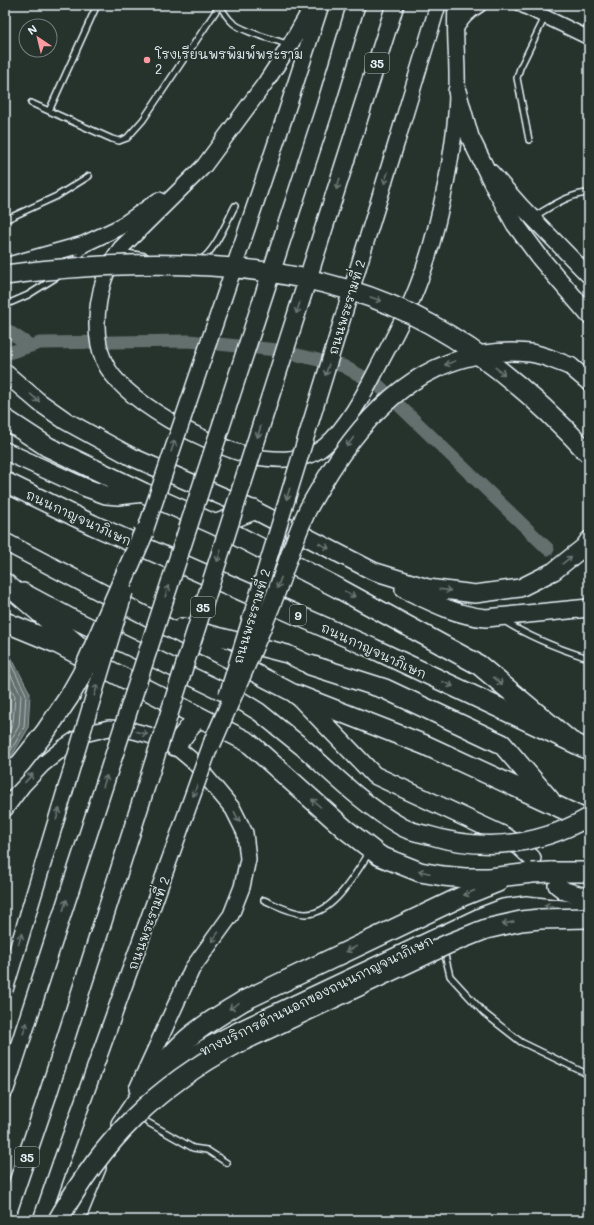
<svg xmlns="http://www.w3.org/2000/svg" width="594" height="1225" font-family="Mali,'Playpen Sans Thai',sans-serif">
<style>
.water{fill:#636f6d;stroke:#98a3a5}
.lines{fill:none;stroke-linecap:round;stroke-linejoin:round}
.shore{stroke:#b3bdc0;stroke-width:1}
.canal{stroke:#636f6d;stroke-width:13}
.service-casing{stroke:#e8f1f8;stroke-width:8}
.tertiary-casing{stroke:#e8f1f8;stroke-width:16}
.secondary-casing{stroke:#e8f1f8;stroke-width:18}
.trunk-casing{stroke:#e8f1f8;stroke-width:20}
.motorway-casing{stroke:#e8f1f8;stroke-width:22}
.service{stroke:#26332d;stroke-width:5}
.tertiary{stroke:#26332d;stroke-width:13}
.secondary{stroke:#26332d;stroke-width:15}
.trunk{stroke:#26332d;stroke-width:17}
.motorway{stroke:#26332d;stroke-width:19}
.secondary-bridge-casing{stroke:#e8f1f8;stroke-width:18;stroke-linecap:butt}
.trunk-bridge-casing{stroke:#e8f1f8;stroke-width:20;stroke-linecap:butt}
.motorway-bridge-casing{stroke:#e8f1f8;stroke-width:22;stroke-linecap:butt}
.secondary-bridge{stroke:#26332d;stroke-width:15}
.trunk-bridge{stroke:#26332d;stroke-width:17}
.motorway-bridge{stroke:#26332d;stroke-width:19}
.oneway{stroke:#6a7674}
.poi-dot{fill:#ff9aa2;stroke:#26332d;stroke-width:1.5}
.labels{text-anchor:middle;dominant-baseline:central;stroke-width:3.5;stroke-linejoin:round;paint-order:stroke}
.shield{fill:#26332d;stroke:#aeb8bb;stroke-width:1}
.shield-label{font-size:12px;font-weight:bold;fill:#e8f1f8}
.poi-label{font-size:13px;fill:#e8f1f8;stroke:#26332d;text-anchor:start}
.street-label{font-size:13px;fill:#e8f1f8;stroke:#26332d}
</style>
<rect width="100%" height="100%" fill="#26332d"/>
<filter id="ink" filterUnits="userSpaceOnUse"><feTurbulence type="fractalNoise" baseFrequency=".025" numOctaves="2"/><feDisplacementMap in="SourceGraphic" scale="8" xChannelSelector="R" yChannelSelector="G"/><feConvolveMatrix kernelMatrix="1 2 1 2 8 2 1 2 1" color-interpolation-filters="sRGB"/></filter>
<g filter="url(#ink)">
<path class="water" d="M5,653L10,655L30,693L28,729L5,767Z"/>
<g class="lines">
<path class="shore" d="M5,657L8,658L26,694L24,728L5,760
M5,664L21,695L19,726L5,750
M5,677L15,696L13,724L5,738"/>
<path class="canal" d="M5,329L31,346
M5,354L40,343L189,341L277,350L343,366L378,385L548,549"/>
<g class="service-casing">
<path id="service" d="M31,103L112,139L119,141L127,138L143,120L220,5C223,11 227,18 233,23C245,33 274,39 289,45
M49,111L97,5
M529,140L517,78L520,68L545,17
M533,217C551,207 568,194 589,193
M5,220L57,196L89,176
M121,252L145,256
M200,260C214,253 227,221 235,206
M73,263L86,248
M5,305L28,295L60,275
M504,621C529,637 557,648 585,657
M264,900C276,905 290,913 305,914C334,915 355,873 370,852
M444,951L450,976L484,1013L521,1042L589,1075
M140,1118L193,1148L207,1150L227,1163"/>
</g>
<g class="tertiary-casing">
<path id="tertiary" d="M521,5L589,38
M455,31C462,19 468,12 480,5"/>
</g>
<g class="secondary-casing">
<path id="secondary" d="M313,5L290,45L266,82L204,166L121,248C98,276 90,328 104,361C121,401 210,446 251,456C271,460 300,462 318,451C342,436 364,395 377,369C391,342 407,314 418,285C431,252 439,218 446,183C452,152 457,121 457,90C458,62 454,33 456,5
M284,119L321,5
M397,141L438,5
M491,172L521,206L589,276
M5,266L84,244L120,227L159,200
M5,809L23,785L42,765L63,748L84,734L109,728L126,729L149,735L175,746L194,762L233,809L245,833L248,859L242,887L231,915L192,969L137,1089
M152,1094C162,1082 173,1070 185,1060C201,1048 220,1039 238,1030L482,915L503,907L526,904L589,911
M41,1220L61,1162
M77,1220L98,1168"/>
</g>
<g class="trunk-casing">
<path id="trunk" d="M457,91L470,137L495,188L515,224L541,259L589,315
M326,104L356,5
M358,121L395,5
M570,366L589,382
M5,373L39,402L66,421L132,457L254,510L373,571L428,588L475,594L520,588L554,571L584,547L589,540
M5,451L84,487L106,495L118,496L144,493
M5,542L297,695L374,775L505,836L520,847L532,858
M404,589C431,602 455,615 486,618L589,608
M23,592L75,620L238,699L259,712L305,749
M182,627L287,654L310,665
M557,885L565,891L589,898
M5,1089L13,1065
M5,1220L48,1094"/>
</g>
<g class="motorway-casing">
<path id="motorway" d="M5,419L48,447L144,493L216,525L338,588L479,665L569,740
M5,482L93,525L374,649L589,750
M217,524L254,510
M5,583L81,648
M5,622L56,643L248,742L345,829L380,856L420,872L443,876L465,878H489L532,873
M310,665L385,689L502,744L550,800
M297,695L425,745L589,821
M175,746L190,727L197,716
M550,872H589
M121,1124C141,1095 160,1063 187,1039C204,1024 224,1013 243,1001L463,896L498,882"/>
</g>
<use href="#service" class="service"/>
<use href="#tertiary" class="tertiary"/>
<use href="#secondary" class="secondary"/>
<use href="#trunk" class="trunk"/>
<use href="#motorway" class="motorway"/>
<g class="secondary-bridge-casing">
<path id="secondary-bridge" d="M141,543L284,119
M227,695L397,141
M5,990L125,592
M61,1162L215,733"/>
</g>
<g class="trunk-bridge-casing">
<path id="trunk-bridge" d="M212,744C231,700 251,656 269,611C283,578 292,542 308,509C315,496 323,483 331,470C377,398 439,344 530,353C542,354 558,362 570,366
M305,749C336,777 365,806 402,827C409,831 419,833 428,835C484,852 538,846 589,817
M13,1065L326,104
M48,1094L358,121"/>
</g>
<g class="motorway-bridge-casing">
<path id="motorway-bridge" d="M5,275C142,257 306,255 430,324C490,357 543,404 589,454
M5,780L21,763L46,731L69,697L82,674L144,532
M532,873L550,872
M58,1220C103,1140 156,1086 238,1043L448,944L486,929L521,921L540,919L589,918"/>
</g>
<use href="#secondary-bridge" class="secondary-bridge"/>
<use href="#trunk-bridge" class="trunk-bridge"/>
<use href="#motorway-bridge" class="motorway-bridge"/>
</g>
<defs><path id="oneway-shaft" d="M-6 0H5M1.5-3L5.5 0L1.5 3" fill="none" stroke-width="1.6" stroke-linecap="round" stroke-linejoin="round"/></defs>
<g class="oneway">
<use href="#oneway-shaft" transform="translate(386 178) rotate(107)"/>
<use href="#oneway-shaft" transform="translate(338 184) rotate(108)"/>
<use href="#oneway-shaft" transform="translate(376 299) rotate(20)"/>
<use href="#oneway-shaft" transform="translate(298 308) rotate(108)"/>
<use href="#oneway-shaft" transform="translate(450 363) rotate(159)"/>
<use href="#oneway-shaft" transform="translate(327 370) rotate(107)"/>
<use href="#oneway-shaft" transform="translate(500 371) rotate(38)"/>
<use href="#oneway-shaft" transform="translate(35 398) rotate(41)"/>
<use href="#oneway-shaft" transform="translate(259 432) rotate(108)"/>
<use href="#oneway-shaft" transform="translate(350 442) rotate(128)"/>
<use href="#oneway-shaft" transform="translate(173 446) rotate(-71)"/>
<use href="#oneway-shaft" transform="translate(288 494) rotate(107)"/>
<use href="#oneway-shaft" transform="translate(324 546) rotate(27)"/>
<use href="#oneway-shaft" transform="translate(219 556) rotate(108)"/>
<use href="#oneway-shaft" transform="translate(567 560) rotate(-39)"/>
<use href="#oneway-shaft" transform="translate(279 583) rotate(110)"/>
<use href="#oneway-shaft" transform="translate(445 590) rotate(7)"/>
<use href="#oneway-shaft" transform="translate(167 591) rotate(-72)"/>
<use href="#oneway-shaft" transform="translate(350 594) rotate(29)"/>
<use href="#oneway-shaft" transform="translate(498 681) rotate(40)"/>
<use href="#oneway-shaft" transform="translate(448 684) rotate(25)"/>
<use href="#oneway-shaft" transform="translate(96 690) rotate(-73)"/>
<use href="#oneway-shaft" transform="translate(142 733) rotate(14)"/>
<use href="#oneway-shaft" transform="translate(29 778) rotate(-47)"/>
<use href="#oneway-shaft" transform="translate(105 781) rotate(-72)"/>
<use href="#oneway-shaft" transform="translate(195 791) rotate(110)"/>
<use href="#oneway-shaft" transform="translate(316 803) rotate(-138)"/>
<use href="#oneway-shaft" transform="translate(58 814) rotate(-73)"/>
<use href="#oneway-shaft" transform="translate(237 817) rotate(63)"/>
<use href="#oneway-shaft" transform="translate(424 872) rotate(-168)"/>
<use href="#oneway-shaft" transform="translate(469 893) rotate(156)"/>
<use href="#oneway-shaft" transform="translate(65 905) rotate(-72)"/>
<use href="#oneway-shaft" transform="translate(550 906) rotate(-173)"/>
<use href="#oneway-shaft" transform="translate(508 923) rotate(169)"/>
<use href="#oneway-shaft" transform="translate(215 937) rotate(125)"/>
<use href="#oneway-shaft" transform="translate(20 939) rotate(-73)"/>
<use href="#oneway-shaft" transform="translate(351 949) rotate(154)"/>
<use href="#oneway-shaft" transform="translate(234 1006) rotate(149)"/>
<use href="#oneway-shaft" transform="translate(25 1028) rotate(-72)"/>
</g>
</g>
<circle class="poi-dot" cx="147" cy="60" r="4"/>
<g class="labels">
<g class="shield">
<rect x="365" y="53" width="24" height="20" rx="3"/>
<rect x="191" y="597" width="24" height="20" rx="3"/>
<rect x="290" y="605" width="16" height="20" rx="3"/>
<rect x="15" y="1147" width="24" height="20" rx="3"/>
</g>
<g class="shield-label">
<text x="377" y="63">35</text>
<text x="203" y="607">35</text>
<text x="298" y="615">9</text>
<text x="27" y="1157">35</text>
</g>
<g class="poi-label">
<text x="155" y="53">โรงเรียนพรพิมพ์พระราม<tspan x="155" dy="15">2</tspan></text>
</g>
<g class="street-label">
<text transform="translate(346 307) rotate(-73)">ถนนพระรามที่ 2</text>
<text transform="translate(79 517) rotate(25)">ถนนกาญจนาภิเษก</text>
<text transform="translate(251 616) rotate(-73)">ถนนพระรามที่ 2</text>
<text transform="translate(374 650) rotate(25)">ถนนกาญจนาภิเษก</text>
<text transform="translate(148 923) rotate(-70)">ถนนพระรามที่ 2</text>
<text transform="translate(316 995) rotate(-26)">ทางบริการด้านนอกของถนนกาญจนาภิเษก</text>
</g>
</g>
<rect width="594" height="1225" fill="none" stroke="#26332d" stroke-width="20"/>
<rect x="10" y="10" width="574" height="1205" fill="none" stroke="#e8f1f8" stroke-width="1.5" filter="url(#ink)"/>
<g transform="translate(38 38) rotate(325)"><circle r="19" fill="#26332d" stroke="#747f7e"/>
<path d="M0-3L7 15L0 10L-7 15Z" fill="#ff9aa2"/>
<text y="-6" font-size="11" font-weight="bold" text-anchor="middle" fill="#e8f1f8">N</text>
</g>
</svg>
